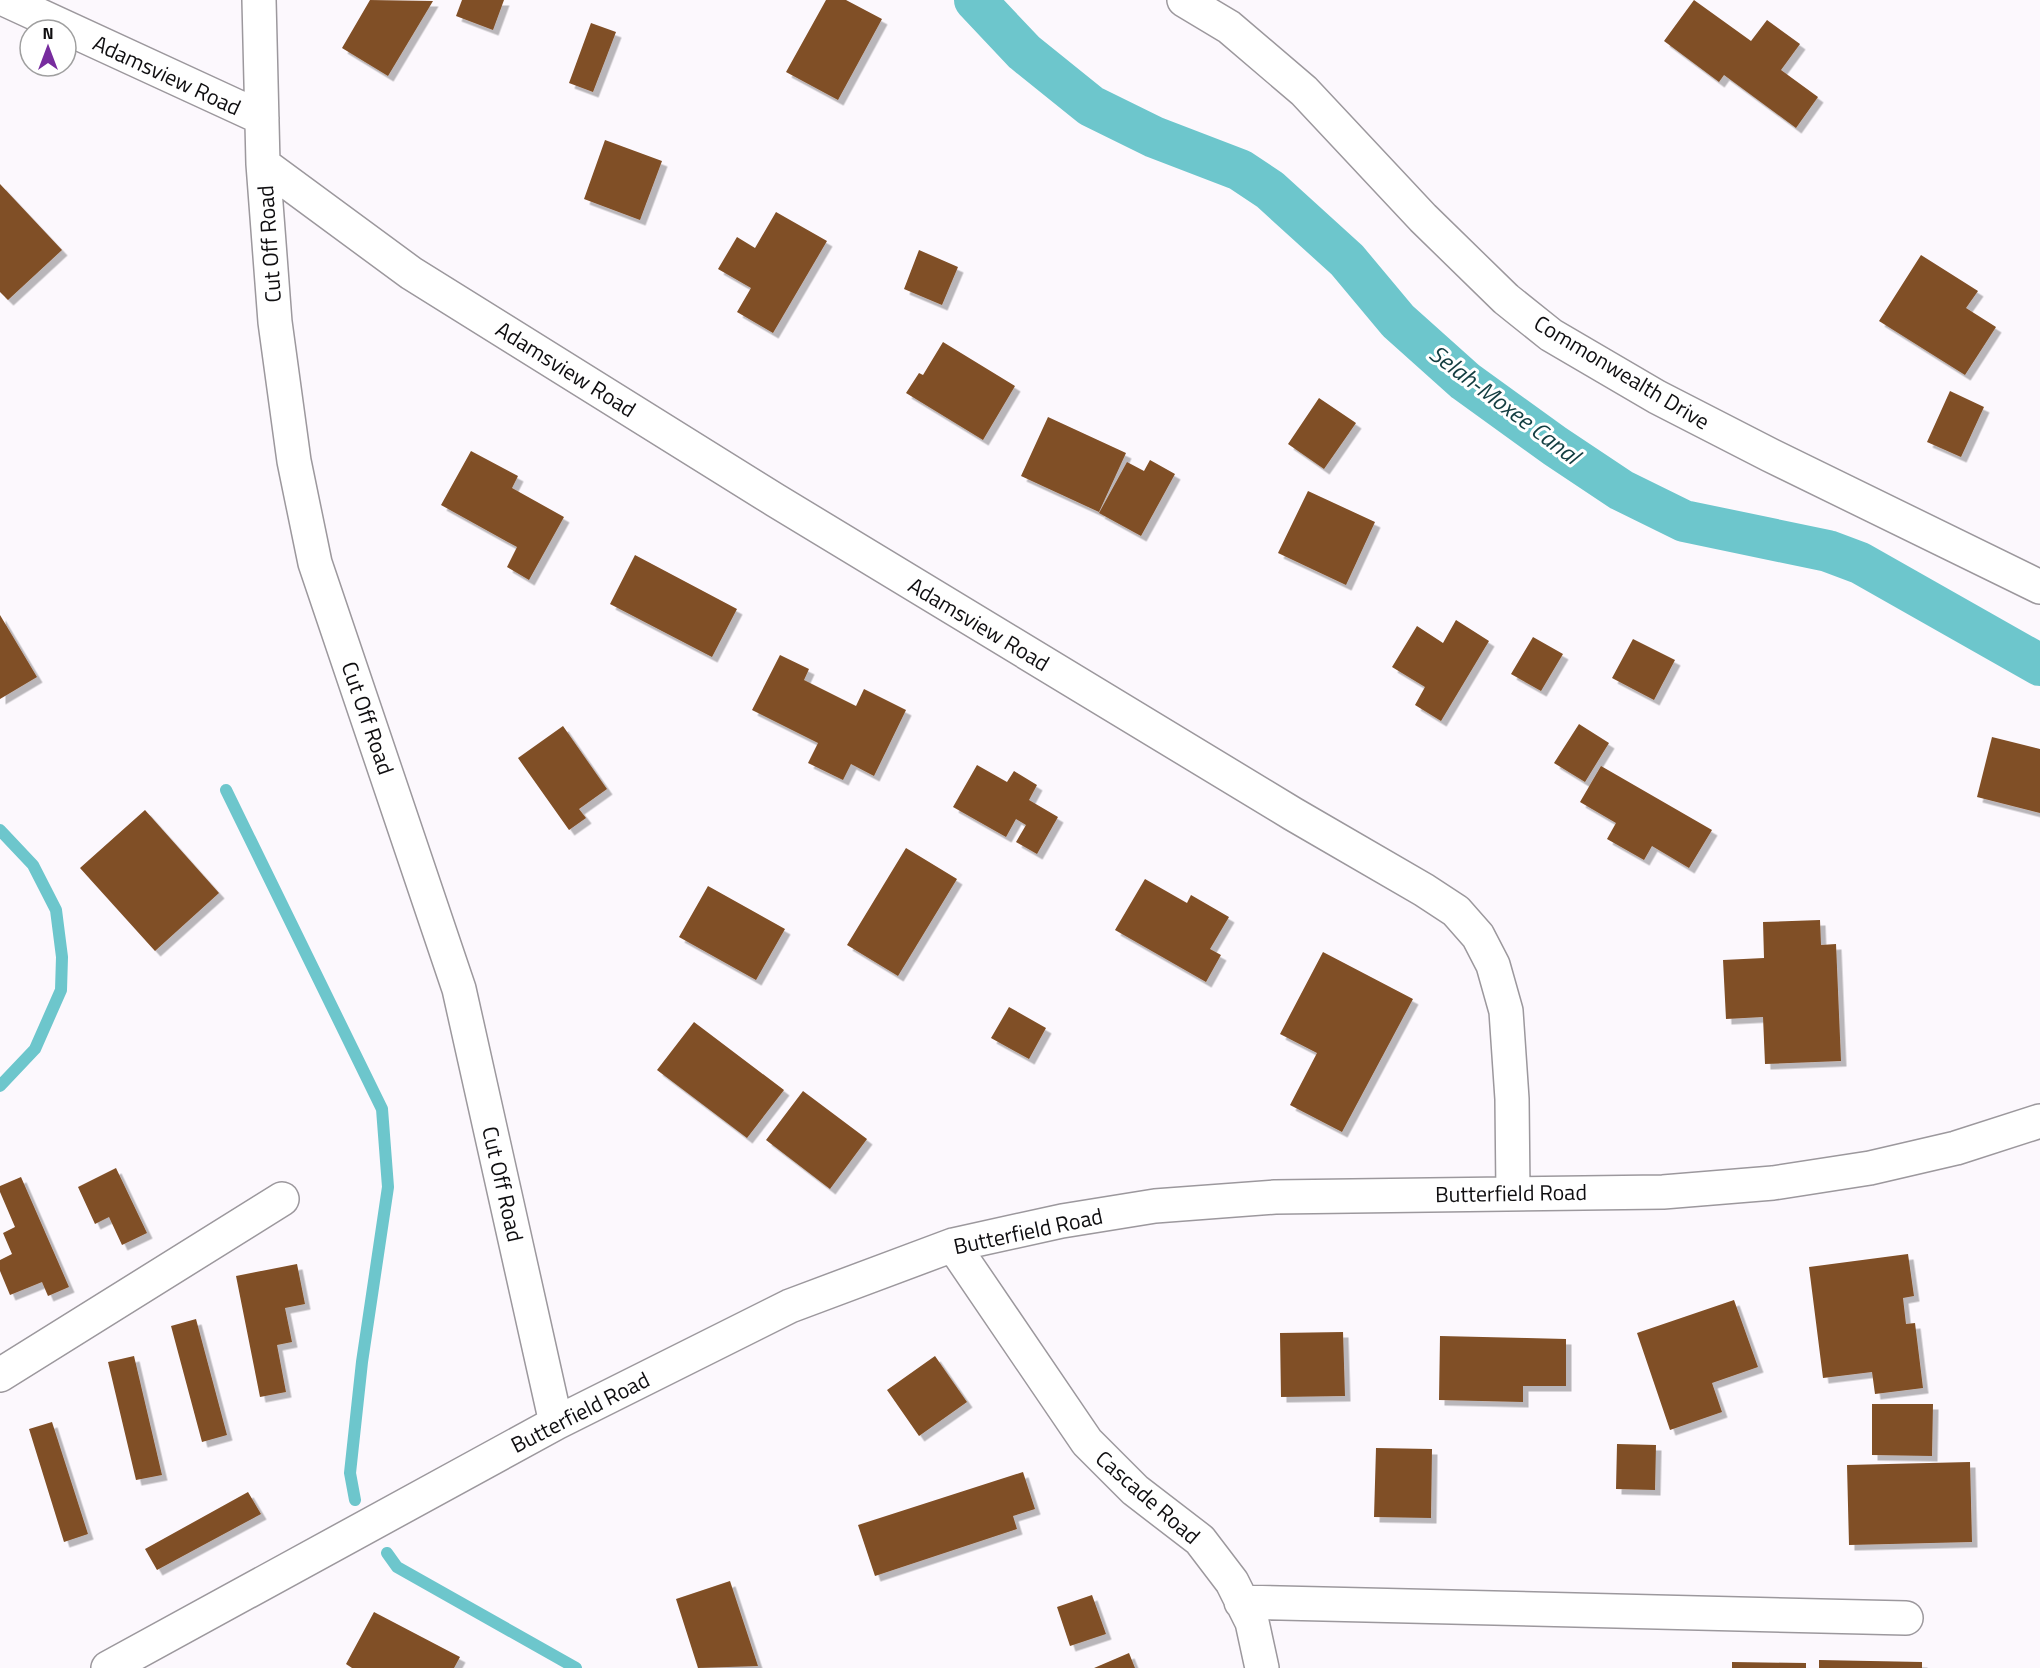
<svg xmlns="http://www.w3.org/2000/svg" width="2040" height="1668" font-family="'Titillium Web',sans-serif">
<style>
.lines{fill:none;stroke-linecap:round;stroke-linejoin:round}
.stream{stroke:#6dc6cc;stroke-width:12}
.canal{stroke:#6dc6cc;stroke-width:42}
.building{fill:#804f26;filter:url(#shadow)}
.minor-casing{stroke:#9c989d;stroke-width:36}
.minor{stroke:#fff;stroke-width:33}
.labels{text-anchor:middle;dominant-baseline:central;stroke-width:6;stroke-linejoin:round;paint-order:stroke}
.street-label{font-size:22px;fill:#0f0e10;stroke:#fff}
.water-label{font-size:24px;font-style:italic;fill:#123d40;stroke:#fff}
</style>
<defs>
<filter id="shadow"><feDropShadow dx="5.5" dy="5.5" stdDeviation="0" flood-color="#0004"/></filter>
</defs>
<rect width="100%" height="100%" fill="#fcf8fd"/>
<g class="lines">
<path class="stream" d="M226,790L382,1109L388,1187L362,1362L350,1473L355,1500
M0,830L33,865L56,910L62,957L61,990L35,1049L0,1086
M387,1553L397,1567L576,1668"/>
<path class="canal" d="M975,0L1024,52L1091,106L1154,137L1240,170L1270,190L1347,260L1398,321L1465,381L1555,446L1621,490L1684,521L1828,551L1860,563L2040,665"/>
</g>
<path class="building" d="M370,0L433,1L388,76L342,48Z
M462,0H504L493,30L456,16Z
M826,0H846L882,19L838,100L786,72Z
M1694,0L1751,41L1767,20L1800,44L1781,70L1818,97L1796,128L1724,75L1719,82L1664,41Z
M591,23L616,32L593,92L569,83Z
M605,140L662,161L640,220L584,199Z
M0,184L62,250L8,300L0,292Z
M776,212L827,241L773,333L737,312L751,288L718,269L737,237L755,248Z
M919,250L958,267L942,305L904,289Z
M1921,255L1978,291L1966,308L1996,327L1965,375L1879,321Z
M943,342L1015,386L983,440L906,393L919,373L923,375Z
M1950,391L1984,407L1961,457L1927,442Z
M1319,398L1356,423L1324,469L1288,444Z
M1048,417L1126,453L1099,512L1021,476Z
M471,451L518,476L512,488L564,517L529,580L507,567L517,547L441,505Z
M1150,460L1175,474L1141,536L1099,513L1127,462L1144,471Z
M1308,491L1375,522L1346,585L1278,553Z
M635,555L737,609L712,657L610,604Z
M0,615L37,677L0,699Z
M1456,620L1489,641L1441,721L1415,705L1425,687L1392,667L1417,626L1443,643Z
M1533,637L1563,654L1541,691L1511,674Z
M1633,639L1675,660L1654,700L1612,678Z
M780,655L809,669L804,680L856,706L864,689L906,710L874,776L851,764L843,780L808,763L818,743L752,710Z
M1579,724L1609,743L1585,782L1554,763Z
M563,726L607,789L579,809L586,818L569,830L518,758Z
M1992,737L2040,749V813L1977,797Z
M977,765L1007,782L1014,771L1037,785L1029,800L1058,817L1037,854L1016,842L1026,825L1016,819L1006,837L953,807Z
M1601,766L1712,830L1689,868L1652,846L1644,860L1607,839L1616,823L1580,802Z
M145,810L219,893L155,951L80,868Z
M906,848L957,879L898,976L847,945Z
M1145,879L1187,903L1191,895L1229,917L1210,949L1221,955L1206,982L1115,930Z
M708,886L785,929L756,980L679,937Z
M1820,920L1821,945L1836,944L1841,1061L1765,1064L1763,1017L1726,1019L1723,960L1764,958L1763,922Z
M1323,952L1413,999L1342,1132L1290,1105L1317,1053L1280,1034Z
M1009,1007L1046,1028L1029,1059L991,1038Z
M694,1022L784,1090L747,1138L657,1070Z
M803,1091L867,1139L830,1189L766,1140Z
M116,1168L147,1233L122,1245L109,1217L95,1224L78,1187Z
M21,1177L69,1287L48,1296L42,1282L10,1295L0,1271V1260L12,1254L3,1233L15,1227L0,1192V1186Z
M1908,1254L1914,1296L1903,1298L1906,1324L1915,1323L1923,1388L1875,1394L1872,1372L1823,1378L1809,1267Z
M297,1264L305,1304L285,1308L292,1342L277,1345L286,1392L260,1397L236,1276Z
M1734,1300L1758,1367L1712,1383L1722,1412L1670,1430L1637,1333Z
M196,1319L227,1435L202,1442L171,1326Z
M1343,1332L1345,1396L1281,1397L1280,1333Z
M1440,1336L1566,1339V1386H1523V1402L1439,1400Z
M134,1356L162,1475L136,1480L108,1362Z
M935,1356L967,1402L919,1436L887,1390Z
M1872,1404H1933L1932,1456L1872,1455Z
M52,1422L88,1534L64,1542L29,1429Z
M1617,1444L1656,1445L1655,1490L1616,1489Z
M1376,1448L1432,1449L1431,1518L1374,1517Z
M1970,1462L1972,1542L1849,1545L1847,1465Z
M1023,1472L1035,1509L1013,1516L1017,1529L875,1576L858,1525Z
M248,1492L261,1514L157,1570L145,1549Z
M730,1581L758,1666L698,1668L676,1599Z
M1092,1595L1106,1634L1070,1646L1057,1607Z
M374,1612L460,1657L454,1668H352L346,1664Z
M1129,1653L1135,1668H1094Z
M1819,1660L1922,1662V1668H1819Z
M1732,1662L1806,1663V1668H1732Z"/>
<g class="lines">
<g class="minor-casing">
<path id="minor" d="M6,0L262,118
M259,0L263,164L275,322L294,461L315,563L459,989L556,1423
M1184,0L1229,27L1304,91L1423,218L1506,299L1551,335L1657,397L1770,455L2040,587
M263,164L411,273L775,500L1293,814L1424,890L1456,911L1478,936L1493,965L1506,1011L1512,1099L1513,1193
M953,1245L1087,1442L1135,1490L1200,1540L1232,1582L1252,1622L1262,1668
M0,1375L282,1199
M1241,1602L1906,1618
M108,1668L556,1423L790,1306L953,1245L1062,1221L1155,1206L1275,1197L1663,1192L1773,1183L1870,1168L1956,1148L2040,1121"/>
</g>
<use href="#minor" class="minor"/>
</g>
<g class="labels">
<g class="street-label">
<text transform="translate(167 75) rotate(25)">Adamsview Road</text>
<text transform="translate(269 244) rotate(-94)">Cut Off Road</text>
<text transform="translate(566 369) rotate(32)">Adamsview Road</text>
<text transform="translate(1622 372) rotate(31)">Commonwealth Drive</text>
<text transform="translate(979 624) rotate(31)">Adamsview Road</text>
<text transform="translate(368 718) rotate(71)">Cut Off Road</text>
<text transform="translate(503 1184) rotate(77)">Cut Off Road</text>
<text transform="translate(1511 1193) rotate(-1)">Butterfield Road</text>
<text transform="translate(1028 1231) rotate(-12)">Butterfield Road</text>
<text transform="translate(580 1412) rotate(-27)">Butterfield Road</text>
<text transform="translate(1148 1497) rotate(41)">Cascade Road</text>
</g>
<g class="water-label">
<text transform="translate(1505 404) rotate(37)">Selah-Moxee Canal</text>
</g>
</g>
<g transform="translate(48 48)"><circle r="28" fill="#ffffff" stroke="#9f9f9f" stroke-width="1.5"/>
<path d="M0-4.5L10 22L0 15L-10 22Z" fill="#772c9e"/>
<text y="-9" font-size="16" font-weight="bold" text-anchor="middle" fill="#0f0e10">N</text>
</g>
</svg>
